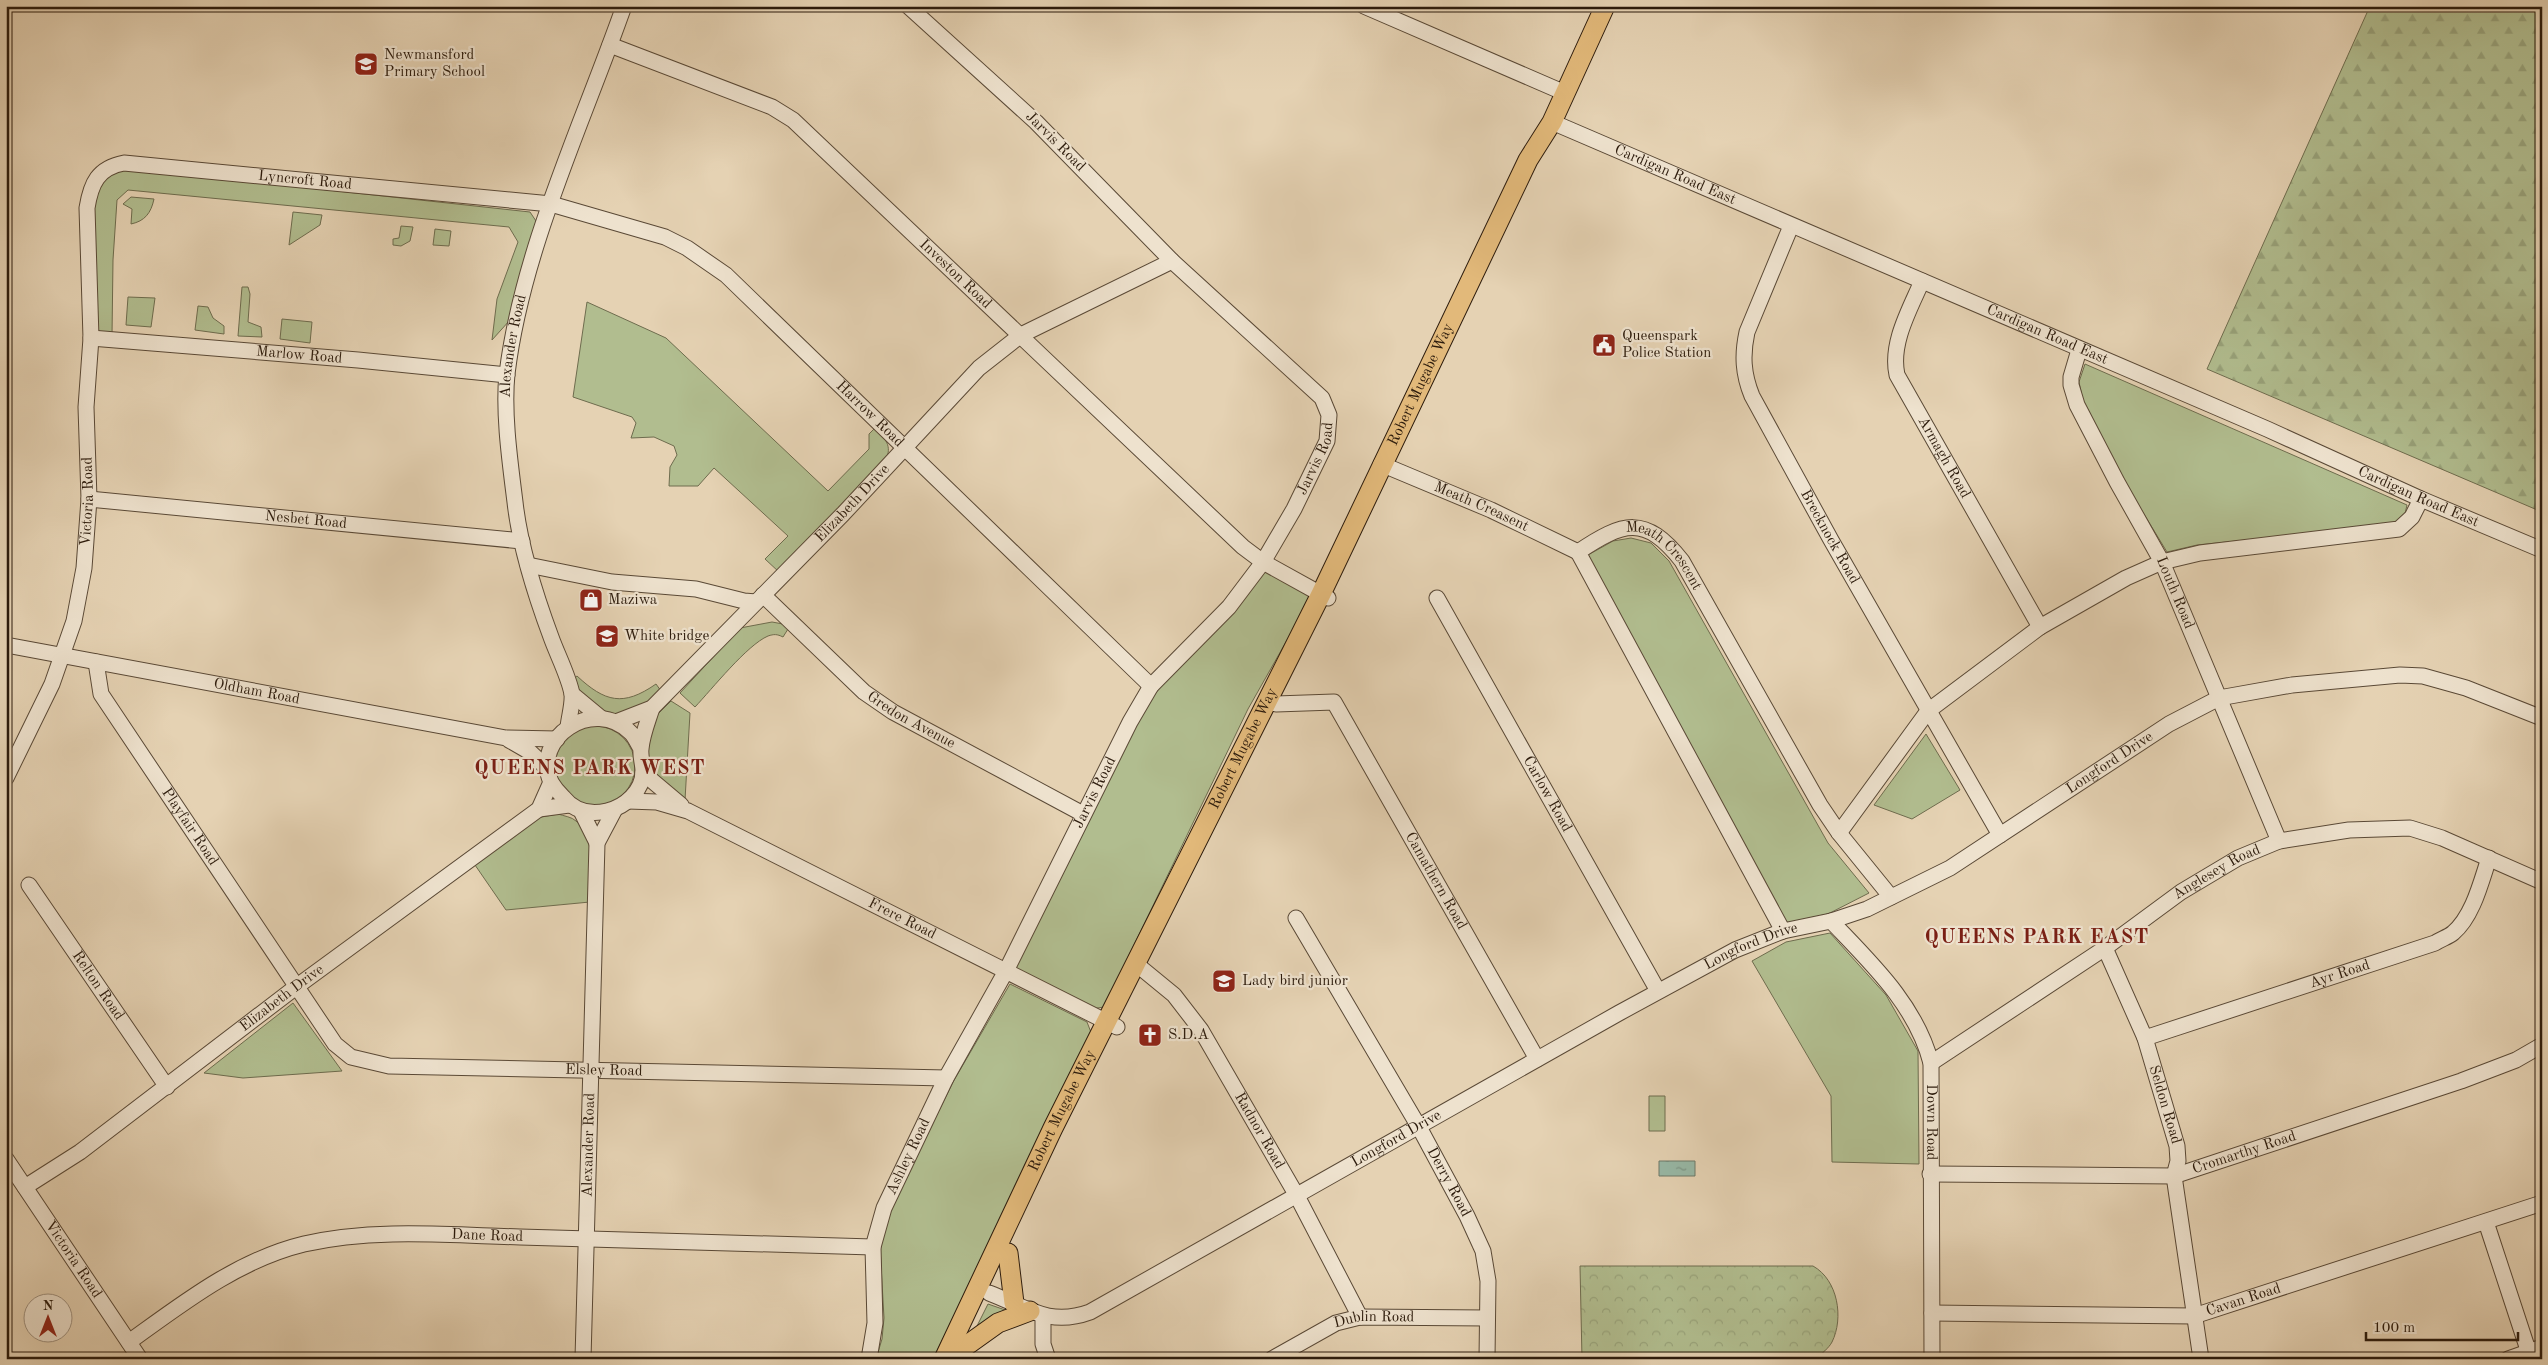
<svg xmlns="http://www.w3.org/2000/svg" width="2548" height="1365" font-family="'Old Standard TT',serif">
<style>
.green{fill:#b1bd8f;stroke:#6e6c4e}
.forest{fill:url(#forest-firs);stroke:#6e6c4e}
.park{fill:url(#park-crowns);stroke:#6e6c4e}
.water{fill:url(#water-ripples);stroke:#6c7968}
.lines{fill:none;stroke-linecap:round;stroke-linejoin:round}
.minor-casing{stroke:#5a4936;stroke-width:17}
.major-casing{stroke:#2c1b0c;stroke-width:21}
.minor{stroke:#eee2ce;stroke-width:15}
.major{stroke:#e2b97a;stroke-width:19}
.labels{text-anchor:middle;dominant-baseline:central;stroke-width:4.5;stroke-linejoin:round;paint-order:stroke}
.poi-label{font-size:15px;fill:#2c1b0c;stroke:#eee2ce;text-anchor:start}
.street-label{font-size:15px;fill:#2c1b0c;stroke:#eee2ce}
.district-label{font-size:20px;font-weight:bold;letter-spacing:1px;fill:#7a1f14;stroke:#eee2ce}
</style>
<defs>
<pattern id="forest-firs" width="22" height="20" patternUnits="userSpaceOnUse" patternTransform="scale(1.25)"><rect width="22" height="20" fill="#b1bd8f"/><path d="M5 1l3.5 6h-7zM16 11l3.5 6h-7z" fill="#98a27a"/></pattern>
<pattern id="park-crowns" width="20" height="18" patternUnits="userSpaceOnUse" patternTransform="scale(1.25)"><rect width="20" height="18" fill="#b1bd8f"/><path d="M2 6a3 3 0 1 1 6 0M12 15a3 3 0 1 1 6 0" fill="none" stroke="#98a27a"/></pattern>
<pattern id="water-ripples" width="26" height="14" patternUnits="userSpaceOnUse" patternTransform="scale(1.25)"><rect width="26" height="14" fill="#97b8a6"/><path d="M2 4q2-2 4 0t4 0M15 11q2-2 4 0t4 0" fill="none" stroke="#7b9586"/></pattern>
</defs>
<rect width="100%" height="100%" fill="#e5d2b3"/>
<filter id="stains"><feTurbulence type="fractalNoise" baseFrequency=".004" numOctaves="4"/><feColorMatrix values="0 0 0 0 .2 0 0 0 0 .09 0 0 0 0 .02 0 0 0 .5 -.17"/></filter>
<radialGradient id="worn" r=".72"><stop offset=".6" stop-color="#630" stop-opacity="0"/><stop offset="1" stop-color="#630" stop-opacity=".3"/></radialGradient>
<path class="green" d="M135,169L530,212L538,224L510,320L492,340L497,299L518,242L509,227L128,190L117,200L113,260L112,335L96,334C95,304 86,198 103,178C110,170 125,170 135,169Z
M131,197L154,199C151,213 145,221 131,224L132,209L123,204Z
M293,212L322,215L320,225L289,245Z
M401,226L413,227L410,241L401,246L393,245V239L399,238Z
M435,229L451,231L449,246L433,245Z
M242,287H248L250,294L248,322L261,327L262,337L238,336Z
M128,297L155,298L151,327L126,325Z
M587,302L666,338L828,491L869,449V434L875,428C886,440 892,445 886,460L779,572L765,559L788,536L714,468L698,486H669L670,467L677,455L674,446L654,437L631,438L636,423L632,417L573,397Z
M198,306L208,307L213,318L224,326V334L195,330Z
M282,319L312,322L310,343L280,339Z
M2085,364L2407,505L2404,518L2393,525L2197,545L2167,552L2122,478L2083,401L2079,382Z
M1631,538L1651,543L1669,561L1828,843L1869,893L1828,914L1786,923L1588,555L1613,541Z
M1265,570L1312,596L1248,709L1104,1007L1091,1009L1015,970V961L1155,689Z
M772,622L783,624L788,629L783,637C777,634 774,634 768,636C747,645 712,689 695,707L680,693L740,628Z
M577,676C605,702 623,707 656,684L661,691C641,713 615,727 591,704C583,695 577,690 573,679Z
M671,701L690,713L685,800L651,770L647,747L656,716Z
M555 766a40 40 0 1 1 80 0a40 40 0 1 1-80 0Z
M1926,734L1960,790L1912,819L1874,805Z
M558,814C564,816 572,817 576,821C599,839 591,876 590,902L506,910L475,865L536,818Z
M1830,933L1886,995L1918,1051L1919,1164L1832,1162L1831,1096L1752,961L1786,942Z
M1010,984L1087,1022L1092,1035L933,1359H876L882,1339L884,1318L880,1247L892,1206L953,1082Z
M293,1003L342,1071L243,1078L204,1073Z
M1649,1096H1665V1131H1649Z
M988,1304L1011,1312L971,1338Z"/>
<path class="forest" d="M2370,6H2542V512L2207,369Z"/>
<path class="park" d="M1580,1266H1813C1838,1280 1844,1318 1832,1342C1829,1348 1821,1354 1816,1359H1582Z"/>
<path class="water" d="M1659,1161H1695V1176H1659Z"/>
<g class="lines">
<g class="minor-casing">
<g id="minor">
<path d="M1364,6L1565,93"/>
<path id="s1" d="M610,45L772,107L793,120L1243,547L1263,562L1328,598"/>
<path id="s2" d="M1552,122L2267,429L2421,499L2542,550"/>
<path id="s3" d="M1791,226L1747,332C1742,355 1743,374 1752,396L1831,540L2000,835"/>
<path id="s4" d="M1922,281C1910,309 1890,343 1897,375L2040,627"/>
<path id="s5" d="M91,338L358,360L507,375"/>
<path id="s6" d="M2079,350L2071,377V385L2077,405L2117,482L2162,562L2279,841"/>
<path id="s7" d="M1381,464L1491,510L1578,552"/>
<path id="s8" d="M89,499L522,541"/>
<path d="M528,565L612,582L696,589L744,601L756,602"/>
<path id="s9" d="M763,595L864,692L893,712L1083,814"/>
<path id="s10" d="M1437,598L1658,991"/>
<path id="s11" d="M6,645L506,738L557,739"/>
<path id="s12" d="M96,662L101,694L335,1044L351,1057L389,1066L946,1078"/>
<path d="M572,694L601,718"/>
<path id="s13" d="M1276,704L1334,702L1537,1059"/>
<path id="s14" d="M616,722L652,708L843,514L979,368L1021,335L1172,261"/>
<path id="s15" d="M568,727C569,717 573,704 572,694C569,677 557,654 551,637C535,594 520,548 515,502C510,462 503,413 507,374C522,250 583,123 624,6"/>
<path d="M509,740L530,752L548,769"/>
<path d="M641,749C638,744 635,737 631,733C593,695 531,739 551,782C554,787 559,793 563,797C574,811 590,815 607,811C625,807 643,791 643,771C643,764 640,756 641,749C642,735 648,721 652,708"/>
<path d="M643,773L681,805"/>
<path id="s16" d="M6,778L52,684L74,621L84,568L89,499L86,407L91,338L87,208C91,183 98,168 124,163L551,204L665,237L687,248L726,275L1151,686"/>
<path id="s17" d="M628,801L657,802L688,811L1117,1027"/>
<path d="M539,809L569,805"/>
<path d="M581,811L597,843"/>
<path d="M1839,833L1928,711L2040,627L2126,578L2162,562L2200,553L2399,529L2412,517L2421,499"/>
<path id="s18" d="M29,885L167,1087"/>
<path id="s19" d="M1296,918L1419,1127L1467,1216L1483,1251L1488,1281L1487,1359"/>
<path id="s20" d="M1831,921C1871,963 1916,1005 1931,1063L1932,1359"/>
<path id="s21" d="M1783,931L1578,552C1623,522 1645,514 1682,561L1820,805L1839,833L1891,897"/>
<path id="s22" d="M2105,948L2145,1038L2177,1146L2178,1161L2174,1176L2201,1359"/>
<path id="s23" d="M1135,963L1174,995L1201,1030L1297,1196L1360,1317"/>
<path id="s24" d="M2145,1038L2435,943C2441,939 2448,937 2453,933C2473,916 2481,882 2489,858"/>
<path id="s25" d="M1931,1063L2105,948L2181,892L2238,858L2279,841L2349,830L2410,828L2442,838L2542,882"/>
<path id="s26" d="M6,1159L140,1359"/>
<path id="s27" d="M1930,1174L2174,1176L2461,1081L2516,1060L2542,1045"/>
<path id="s28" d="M25,1187L80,1152L296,987L539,809L551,782"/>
<path d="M2486,1222L2531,1359"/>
<path id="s29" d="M989,1293C1026,1307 1049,1327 1090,1312L1619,1013L1735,950L1783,931L1831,921L1867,909L1950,868L2169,724L2219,698L2292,685L2400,675L2423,676L2466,688L2542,718"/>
<path id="s30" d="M1932,1313L2194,1316L2542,1203"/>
<path d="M1043,1317V1344L1048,1359"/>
<path id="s31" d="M129,1342C183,1303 238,1260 304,1244C374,1228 449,1235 520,1237C638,1240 756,1244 873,1247"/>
<path id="s32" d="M583,1359L597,843L615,809"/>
<path id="s33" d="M869,1359L875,1323L873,1247L884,1208L946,1078L1006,971L1130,722L1151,686L1229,607L1263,562L1294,509L1327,441L1329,415L1322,398L1172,261L1036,122L908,6"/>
<path id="s34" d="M1272,1359L1336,1323L1360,1317L1487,1318"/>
<path d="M2508,1359L2542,1347"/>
</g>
</g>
<g class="major-casing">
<g id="major">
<path d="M1008,1253L1014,1303"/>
<path d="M963,1348L998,1323L1030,1311"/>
<path id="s35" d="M944,1359L1053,1128L1321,594L1528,160L1552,122L1605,6"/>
</g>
</g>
<use href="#minor" class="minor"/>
<use href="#major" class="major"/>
</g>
<defs>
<g id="school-square" transform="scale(1.25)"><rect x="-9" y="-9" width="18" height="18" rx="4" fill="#8f2418" stroke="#eee2ce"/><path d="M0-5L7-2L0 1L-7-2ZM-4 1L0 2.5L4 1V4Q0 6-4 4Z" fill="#fff"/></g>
<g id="civic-square" transform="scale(1.25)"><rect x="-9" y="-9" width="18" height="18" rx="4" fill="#8f2418" stroke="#eee2ce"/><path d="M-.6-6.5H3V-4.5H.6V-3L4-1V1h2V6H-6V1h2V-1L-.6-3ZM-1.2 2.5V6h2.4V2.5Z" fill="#fff"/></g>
<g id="shop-square" transform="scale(1.25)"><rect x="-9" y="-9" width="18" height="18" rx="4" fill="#8f2418" stroke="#eee2ce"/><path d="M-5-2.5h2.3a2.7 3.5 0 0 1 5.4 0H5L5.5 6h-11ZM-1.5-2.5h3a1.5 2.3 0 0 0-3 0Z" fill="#fff"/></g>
<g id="university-square" transform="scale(1.25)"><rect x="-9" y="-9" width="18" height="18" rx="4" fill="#8f2418" stroke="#eee2ce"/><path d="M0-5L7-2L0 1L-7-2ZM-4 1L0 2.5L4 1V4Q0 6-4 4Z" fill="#fff"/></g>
<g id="church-square" transform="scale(1.25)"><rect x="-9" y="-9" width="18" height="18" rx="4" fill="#8f2418" stroke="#eee2ce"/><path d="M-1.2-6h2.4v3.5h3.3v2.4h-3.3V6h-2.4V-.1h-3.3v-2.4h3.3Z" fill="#fff"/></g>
</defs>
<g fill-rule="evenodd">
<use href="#school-square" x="366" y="64"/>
<use href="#civic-square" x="1604" y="345"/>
<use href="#shop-square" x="591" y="600"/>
<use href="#university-square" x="607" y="636"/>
<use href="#school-square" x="1224" y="981"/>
<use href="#church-square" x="1150" y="1035"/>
</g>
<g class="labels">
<g class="poi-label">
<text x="384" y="55">Newmansford<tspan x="384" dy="17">Primary School</tspan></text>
<text x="1622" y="336">Queenspark<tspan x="1622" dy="17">Police Station</tspan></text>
<text x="608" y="600">Maziwa</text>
<text x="624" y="636">White bridge</text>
<text x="1242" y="981">Lady bird junior</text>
<text x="1168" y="1035">S.D.A</text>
</g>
<g class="street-label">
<text transform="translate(1055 142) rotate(45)">Jarvis Road</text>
<text stroke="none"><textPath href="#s2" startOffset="134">Cardigan Road East</textPath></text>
<text stroke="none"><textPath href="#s16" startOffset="831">Lyncroft Road</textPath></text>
<text stroke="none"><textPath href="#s1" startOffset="422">Investon Road</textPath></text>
<text stroke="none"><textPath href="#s2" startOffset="539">Cardigan Road East</textPath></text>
<text stroke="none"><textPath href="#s15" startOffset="391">Alexander Road</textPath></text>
<text stroke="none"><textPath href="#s5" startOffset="209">Marlow Road</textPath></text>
<text stroke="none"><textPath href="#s35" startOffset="1085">Robert Mugabe Way</textPath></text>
<text stroke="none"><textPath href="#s16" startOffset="1469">Harrow Road</textPath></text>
<text stroke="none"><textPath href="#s33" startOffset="1024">Jarvis Road</textPath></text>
<text stroke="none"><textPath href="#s4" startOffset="194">Armagh Road</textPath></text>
<text stroke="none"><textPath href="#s2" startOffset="944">Cardigan Road East</textPath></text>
<text stroke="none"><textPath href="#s16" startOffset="292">Victoria Road</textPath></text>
<text stroke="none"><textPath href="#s14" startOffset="325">Elizabeth Drive</textPath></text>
<text stroke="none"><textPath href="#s7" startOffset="109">Meath Creasent</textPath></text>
<text stroke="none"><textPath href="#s8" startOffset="218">Nesbet Road</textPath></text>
<text stroke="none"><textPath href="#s3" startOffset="341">Brecknock Road</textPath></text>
<text stroke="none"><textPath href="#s21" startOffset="535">Meath Crescent</textPath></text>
<text stroke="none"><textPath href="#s6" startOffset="269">Louth Road</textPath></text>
<text stroke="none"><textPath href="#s11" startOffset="255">Oldham Road</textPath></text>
<text stroke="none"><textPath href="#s9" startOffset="195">Gredon Avenue</textPath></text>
<text stroke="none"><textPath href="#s35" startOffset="680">Robert Mugabe Way</textPath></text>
<text stroke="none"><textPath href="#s29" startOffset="1268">Longford Drive</textPath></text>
<text stroke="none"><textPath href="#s33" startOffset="619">Jarvis Road</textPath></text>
<text stroke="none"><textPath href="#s10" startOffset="225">Carlow Road</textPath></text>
<text stroke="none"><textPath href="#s12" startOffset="192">Playfair Road</textPath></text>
<text stroke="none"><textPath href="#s25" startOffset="344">Anglesey Road</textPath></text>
<text stroke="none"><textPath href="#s13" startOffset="264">Camathern Road</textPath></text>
<text stroke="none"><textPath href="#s17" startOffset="301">Frere Road</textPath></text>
<text stroke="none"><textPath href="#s29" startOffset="862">Longford Drive</textPath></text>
<text stroke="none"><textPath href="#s24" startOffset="205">Ayr Road</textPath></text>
<text stroke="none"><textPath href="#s18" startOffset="122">Relton Road</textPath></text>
<text stroke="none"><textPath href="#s28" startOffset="319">Elizabeth Drive</textPath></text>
<text stroke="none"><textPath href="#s12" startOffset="728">Elsley Road</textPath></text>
<text stroke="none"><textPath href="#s22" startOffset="168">Seldon Road</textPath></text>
<text stroke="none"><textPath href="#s35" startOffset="275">Robert Mugabe Way</textPath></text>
<text stroke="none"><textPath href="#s20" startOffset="235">Down Road</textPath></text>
<text stroke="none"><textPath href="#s23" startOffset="211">Radnor Road</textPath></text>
<text stroke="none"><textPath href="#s29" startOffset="458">Longford Drive</textPath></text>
<text stroke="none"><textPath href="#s32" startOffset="214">Alexander Road</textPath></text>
<text stroke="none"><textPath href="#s27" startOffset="318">Cromarthy Road</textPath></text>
<text stroke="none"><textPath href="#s33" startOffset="210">Ashley Road</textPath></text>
<text stroke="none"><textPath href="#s19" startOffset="305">Derry Road</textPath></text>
<text stroke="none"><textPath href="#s31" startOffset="386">Dane Road</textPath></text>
<text stroke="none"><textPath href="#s26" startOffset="121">Victoria Road</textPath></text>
<text stroke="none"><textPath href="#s30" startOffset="314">Cavan Road</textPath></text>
<text stroke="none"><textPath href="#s34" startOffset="112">Dublin Road</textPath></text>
</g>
<g class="district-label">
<text x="590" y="769">QUEENS PARK WEST</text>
<text x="2037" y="938">QUEENS PARK EAST</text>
</g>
</g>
<rect width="2548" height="1365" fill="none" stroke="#e5d2b3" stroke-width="25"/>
<rect x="8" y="8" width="2533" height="1350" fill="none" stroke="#2c1b0c" stroke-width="2.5"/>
<rect x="12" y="12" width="2523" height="1340" fill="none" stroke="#2c1b0c"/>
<g transform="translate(48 1318)"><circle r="24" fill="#eee2ce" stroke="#a09280"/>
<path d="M0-4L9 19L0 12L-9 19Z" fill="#8f2418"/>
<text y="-8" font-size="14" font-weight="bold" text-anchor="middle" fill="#2c1b0c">N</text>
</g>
<path d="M2366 1332v8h152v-8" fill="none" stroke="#2c1b0c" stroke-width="2.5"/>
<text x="2373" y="1332" font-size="15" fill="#2c1b0c" stroke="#eee2ce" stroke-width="4" paint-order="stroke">100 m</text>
<rect width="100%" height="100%" filter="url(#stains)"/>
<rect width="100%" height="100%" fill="url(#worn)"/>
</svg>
